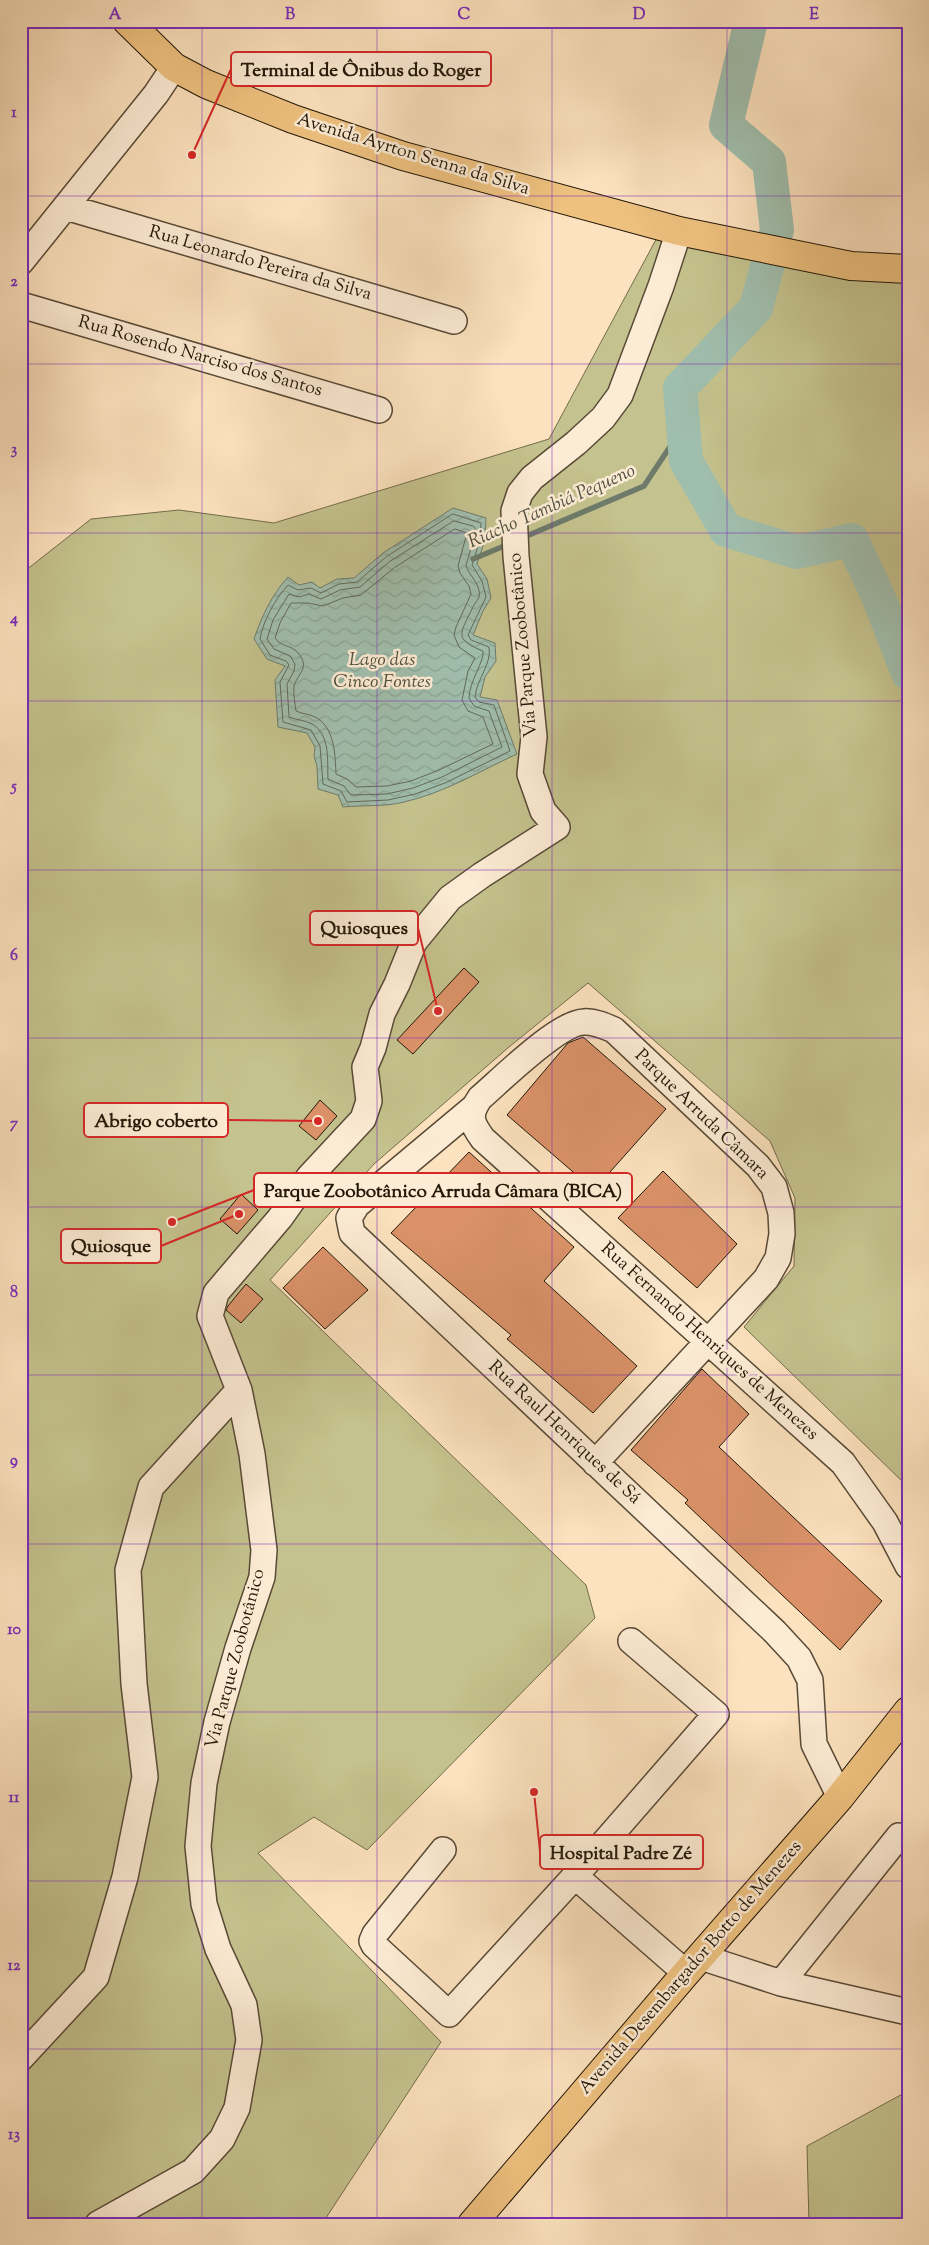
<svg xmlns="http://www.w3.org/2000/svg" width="929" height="2245" font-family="'Sorts Mill Goudy',serif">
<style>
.park{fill:#c4c28e;stroke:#736c4b}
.water{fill:url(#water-waves);stroke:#6e7b6b}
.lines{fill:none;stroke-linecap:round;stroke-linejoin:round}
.shore{stroke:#616a5a;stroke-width:1}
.stream{stroke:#6e7b6b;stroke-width:5.5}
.river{stroke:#a0bead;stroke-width:34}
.building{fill:#db9269;stroke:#221708}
.minor-casing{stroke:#584a36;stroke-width:28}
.major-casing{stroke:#221708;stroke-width:30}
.minor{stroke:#fdecd5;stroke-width:25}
.major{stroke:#eec17f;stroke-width:28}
.grid{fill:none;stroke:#7b2cbf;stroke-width:1;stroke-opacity:0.55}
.labels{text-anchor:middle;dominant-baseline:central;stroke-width:5;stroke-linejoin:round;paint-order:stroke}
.street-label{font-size:18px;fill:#221708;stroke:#fdecd5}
.water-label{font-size:19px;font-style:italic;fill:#4e5142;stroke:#fdecd5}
.leader{fill:none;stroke:#d62828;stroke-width:2}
.callout-dot{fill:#d62828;stroke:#fdecd5;stroke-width:2}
.callout{fill:#fdecd5;stroke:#d62828;stroke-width:2}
.callout-label{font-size:19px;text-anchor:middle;font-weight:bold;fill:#221708}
.neatline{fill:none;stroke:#7b2cbf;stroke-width:2}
.grid-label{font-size:16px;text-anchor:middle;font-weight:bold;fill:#7b2cbf}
</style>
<defs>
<pattern id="water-waves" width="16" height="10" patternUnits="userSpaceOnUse" patternTransform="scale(1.25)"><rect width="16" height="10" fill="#a0bead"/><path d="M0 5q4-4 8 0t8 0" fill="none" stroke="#8aa393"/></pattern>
</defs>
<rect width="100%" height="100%" fill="#fce2be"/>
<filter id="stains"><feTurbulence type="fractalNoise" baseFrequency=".004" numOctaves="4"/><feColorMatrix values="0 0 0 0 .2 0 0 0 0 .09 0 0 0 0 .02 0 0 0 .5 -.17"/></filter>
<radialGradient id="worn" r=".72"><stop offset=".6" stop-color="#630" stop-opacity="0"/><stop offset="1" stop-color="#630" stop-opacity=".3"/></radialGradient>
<path class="park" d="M667,219L908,271V1487L744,1327L794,1266L795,1198L770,1141L588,983L509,1047L374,1164L270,1280L586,1585L595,1618L367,1850L314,1817L258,1853L441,2042L322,2224H21V574L91,519L179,510L274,523L549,439Z
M908,2091V2224H809L807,2146Z"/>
<path class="water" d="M453,508L486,518L485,540L477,564L487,579L491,598L483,611L473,635L495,643L496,661L485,677L480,697L497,700L517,754C480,771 444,793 404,802C385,807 363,805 343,807L338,795L318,789L317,766L314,756L315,747L307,733L278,727L275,680L285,666L267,659L254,639C262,616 271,596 288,577L299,585L312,582L320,588L337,579L354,578L383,553Z"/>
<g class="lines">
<path class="shore" d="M453,514L481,523L480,540L472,565L482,581L486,597L468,635L471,640L489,647C492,664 477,678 475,697L479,702L494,705L510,751L445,783L415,794L388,800L347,802L341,791L323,784L320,746L311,730L283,722L280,682L289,665L286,661L270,655L260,639C263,621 275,599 288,585L298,590L311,588L321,593L339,584L357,582L386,557Z
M454,521L473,526L475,528L474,538L466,565C468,575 482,585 479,597C478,600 474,604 473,607C460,634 453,639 483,651C485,660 469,682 469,698L474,706L489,711L502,747L442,777L413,788L387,794L351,795L344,786L328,779C327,762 331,735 312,724C305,720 296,720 289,717L287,684L294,671L295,664L290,656L274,649L267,639L273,620L289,594L299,597L309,594L321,599L340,590L360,587L389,562Z
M455,529L467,533L458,566L460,573L469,586L471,594L456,627L454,635L459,647L475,658L468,671L462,700L468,711L483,717L493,744L439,770L411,781L387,786L356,787L347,779L336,774C335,755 335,727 315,717C309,714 302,714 296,711C295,704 293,693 294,686C297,674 311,668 298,653C292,645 281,647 275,638L280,623L291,603H308L323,606L343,598L361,595L394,568Z"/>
<path class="stream" d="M522,538L644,486L683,427
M473,559L509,544"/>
<path class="river" d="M751,21L726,125L769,162L777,230L756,308L680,388L686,461L726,530L797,552L852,540L878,596L908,673"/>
</g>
<path class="building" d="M464,968L479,982L413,1054L397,1040Z
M583,1037L666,1109L594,1190L507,1115L568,1043Z
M320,1100L337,1116L316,1140L299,1126Z
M469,1152L574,1247L544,1281L637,1366L593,1413L507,1339L511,1335L391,1233Z
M663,1171L737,1244L697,1288L618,1218Z
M241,1194L258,1210L237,1234L220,1219Z
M323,1247L368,1290L325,1329L283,1288Z
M246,1284L263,1299L241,1323L226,1310L228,1306Z
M702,1369L749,1414L719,1447L882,1601L840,1650L685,1503L688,1500L631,1450Z"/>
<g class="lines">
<g class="minor-casing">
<path id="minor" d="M66,207L454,321
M21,262L156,94L174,67
M21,305L379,410
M473,1108L357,1205L349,1218L352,1233L775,1632L799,1658L810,1680L814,1744L840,1797
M595,1463L766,1279L778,1258L782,1234L781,1213L774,1187L758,1166L614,1030C605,1026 594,1021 584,1022C559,1022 501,1080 480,1098C468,1115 471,1123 483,1139L843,1463L885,1522L908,1566
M631,1641L716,1714L575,1876L686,1973
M443,1850L375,1934L372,1941L374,1945L449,2014L575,1876
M701,1957L781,1983L899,1836
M781,1983L908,2012
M21,2058L96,1977L125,1877L145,1777L134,1684L128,1570L151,1487L239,1390
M98,2224L193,2171L222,2139L237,2108L249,2040L244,2005L218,1949L204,1904L198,1846L204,1783L217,1722L238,1648L262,1577L264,1550L252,1454L239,1390L210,1316L216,1293L280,1218L309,1177L363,1119L369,1101L365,1067L373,1048L382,1014L397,984L414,942L450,898L482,875L557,827L543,811L530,774L534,737L516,556L514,511L520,493L532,478L576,443L603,418L620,395L661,286L679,231"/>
</g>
<g class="major-casing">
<path id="major" d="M127,21L174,67L206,84L293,119L403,156L679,231L851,266L908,269
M472,2224L686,1973L840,1797L908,1711"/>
</g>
<use href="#minor" class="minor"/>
<use href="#major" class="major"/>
</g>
<path class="grid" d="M202,21V2224M377,21V2224M552,21V2224M727,21V2224M21,196H908M21,364H908M21,533H908M21,701H908M21,870H908M21,1038H908M21,1207H908M21,1375H908M21,1544H908M21,1712H908M21,1881H908M21,2049H908"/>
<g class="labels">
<g class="street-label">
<text transform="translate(413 155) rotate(17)">Avenida Ayrton Senna da Silva</text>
<text transform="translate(260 264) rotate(16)">Rua Leonardo Pereira da Silva</text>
<text transform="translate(200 357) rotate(16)">Rua Rosendo Narciso dos Santos</text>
<text transform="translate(524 645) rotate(-95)">Via Parque Zoobotânico</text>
<text transform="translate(701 1115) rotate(44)">Parque Arruda Câmara</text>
<text transform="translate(709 1342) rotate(42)">Rua Fernando Henriques de Menezes</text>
<text transform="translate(564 1433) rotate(43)">Rua Raul Henriques de Sá</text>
<text transform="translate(236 1659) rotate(-75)">Via Parque Zoobotânico</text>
<text transform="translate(691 1968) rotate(-49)">Avenida Desembargador Botto de Menezes</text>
</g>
<g class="water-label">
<text transform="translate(552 507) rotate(-24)">Riacho Tambiá Pequeno</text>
<text x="382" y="660">Lago das<tspan x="382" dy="22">Cinco Fontes</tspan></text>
</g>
</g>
<path class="leader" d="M192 155L231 69M438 1011L418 928M318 1121L228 1120M172 1222L254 1190M239 1214L161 1246M534 1792L540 1852"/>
<g class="callout-dot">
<circle cx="192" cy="155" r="5"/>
<circle cx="438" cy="1011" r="5"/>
<circle cx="318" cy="1121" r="5"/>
<circle cx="172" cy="1222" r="5"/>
<circle cx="239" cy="1214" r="5"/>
<circle cx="534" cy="1792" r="5"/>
</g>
<g class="callout">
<rect x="231" y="52" width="260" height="34" rx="5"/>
<rect x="310" y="911" width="108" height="34" rx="5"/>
<rect x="84" y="1103" width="144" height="34" rx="5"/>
<rect x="254" y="1173" width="378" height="34" rx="5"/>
<rect x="61" y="1229" width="100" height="34" rx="5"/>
<rect x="540" y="1835" width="163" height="34" rx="5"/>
</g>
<g class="callout-label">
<text x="361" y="76">Terminal de Ônibus do Roger</text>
<text x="364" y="934">Quiosques</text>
<text x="156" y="1127">Abrigo coberto</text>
<text x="443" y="1197">Parque Zoobotânico Arruda Câmara (BICA)</text>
<text x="111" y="1252">Quiosque</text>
<text x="621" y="1859">Hospital Padre Zé</text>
</g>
<rect width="929" height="2245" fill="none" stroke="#fce2be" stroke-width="55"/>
<rect x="28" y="28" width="874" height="2190" class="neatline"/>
<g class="grid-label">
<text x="115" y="19">A</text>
<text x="290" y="19">B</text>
<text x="464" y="19">C</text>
<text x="639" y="19">D</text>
<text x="814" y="19">E</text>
<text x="14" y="117">1</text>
<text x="14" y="286">2</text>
<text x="14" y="454">3</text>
<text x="14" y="623">4</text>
<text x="14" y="791">5</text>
<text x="14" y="960">6</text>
<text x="14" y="1128">7</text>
<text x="14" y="1297">8</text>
<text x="14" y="1465">9</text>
<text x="14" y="1634">10</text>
<text x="14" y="1802">11</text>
<text x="14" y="1970">12</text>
<text x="14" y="2139">13</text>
</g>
<rect width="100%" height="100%" filter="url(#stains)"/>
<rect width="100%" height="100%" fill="url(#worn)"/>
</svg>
